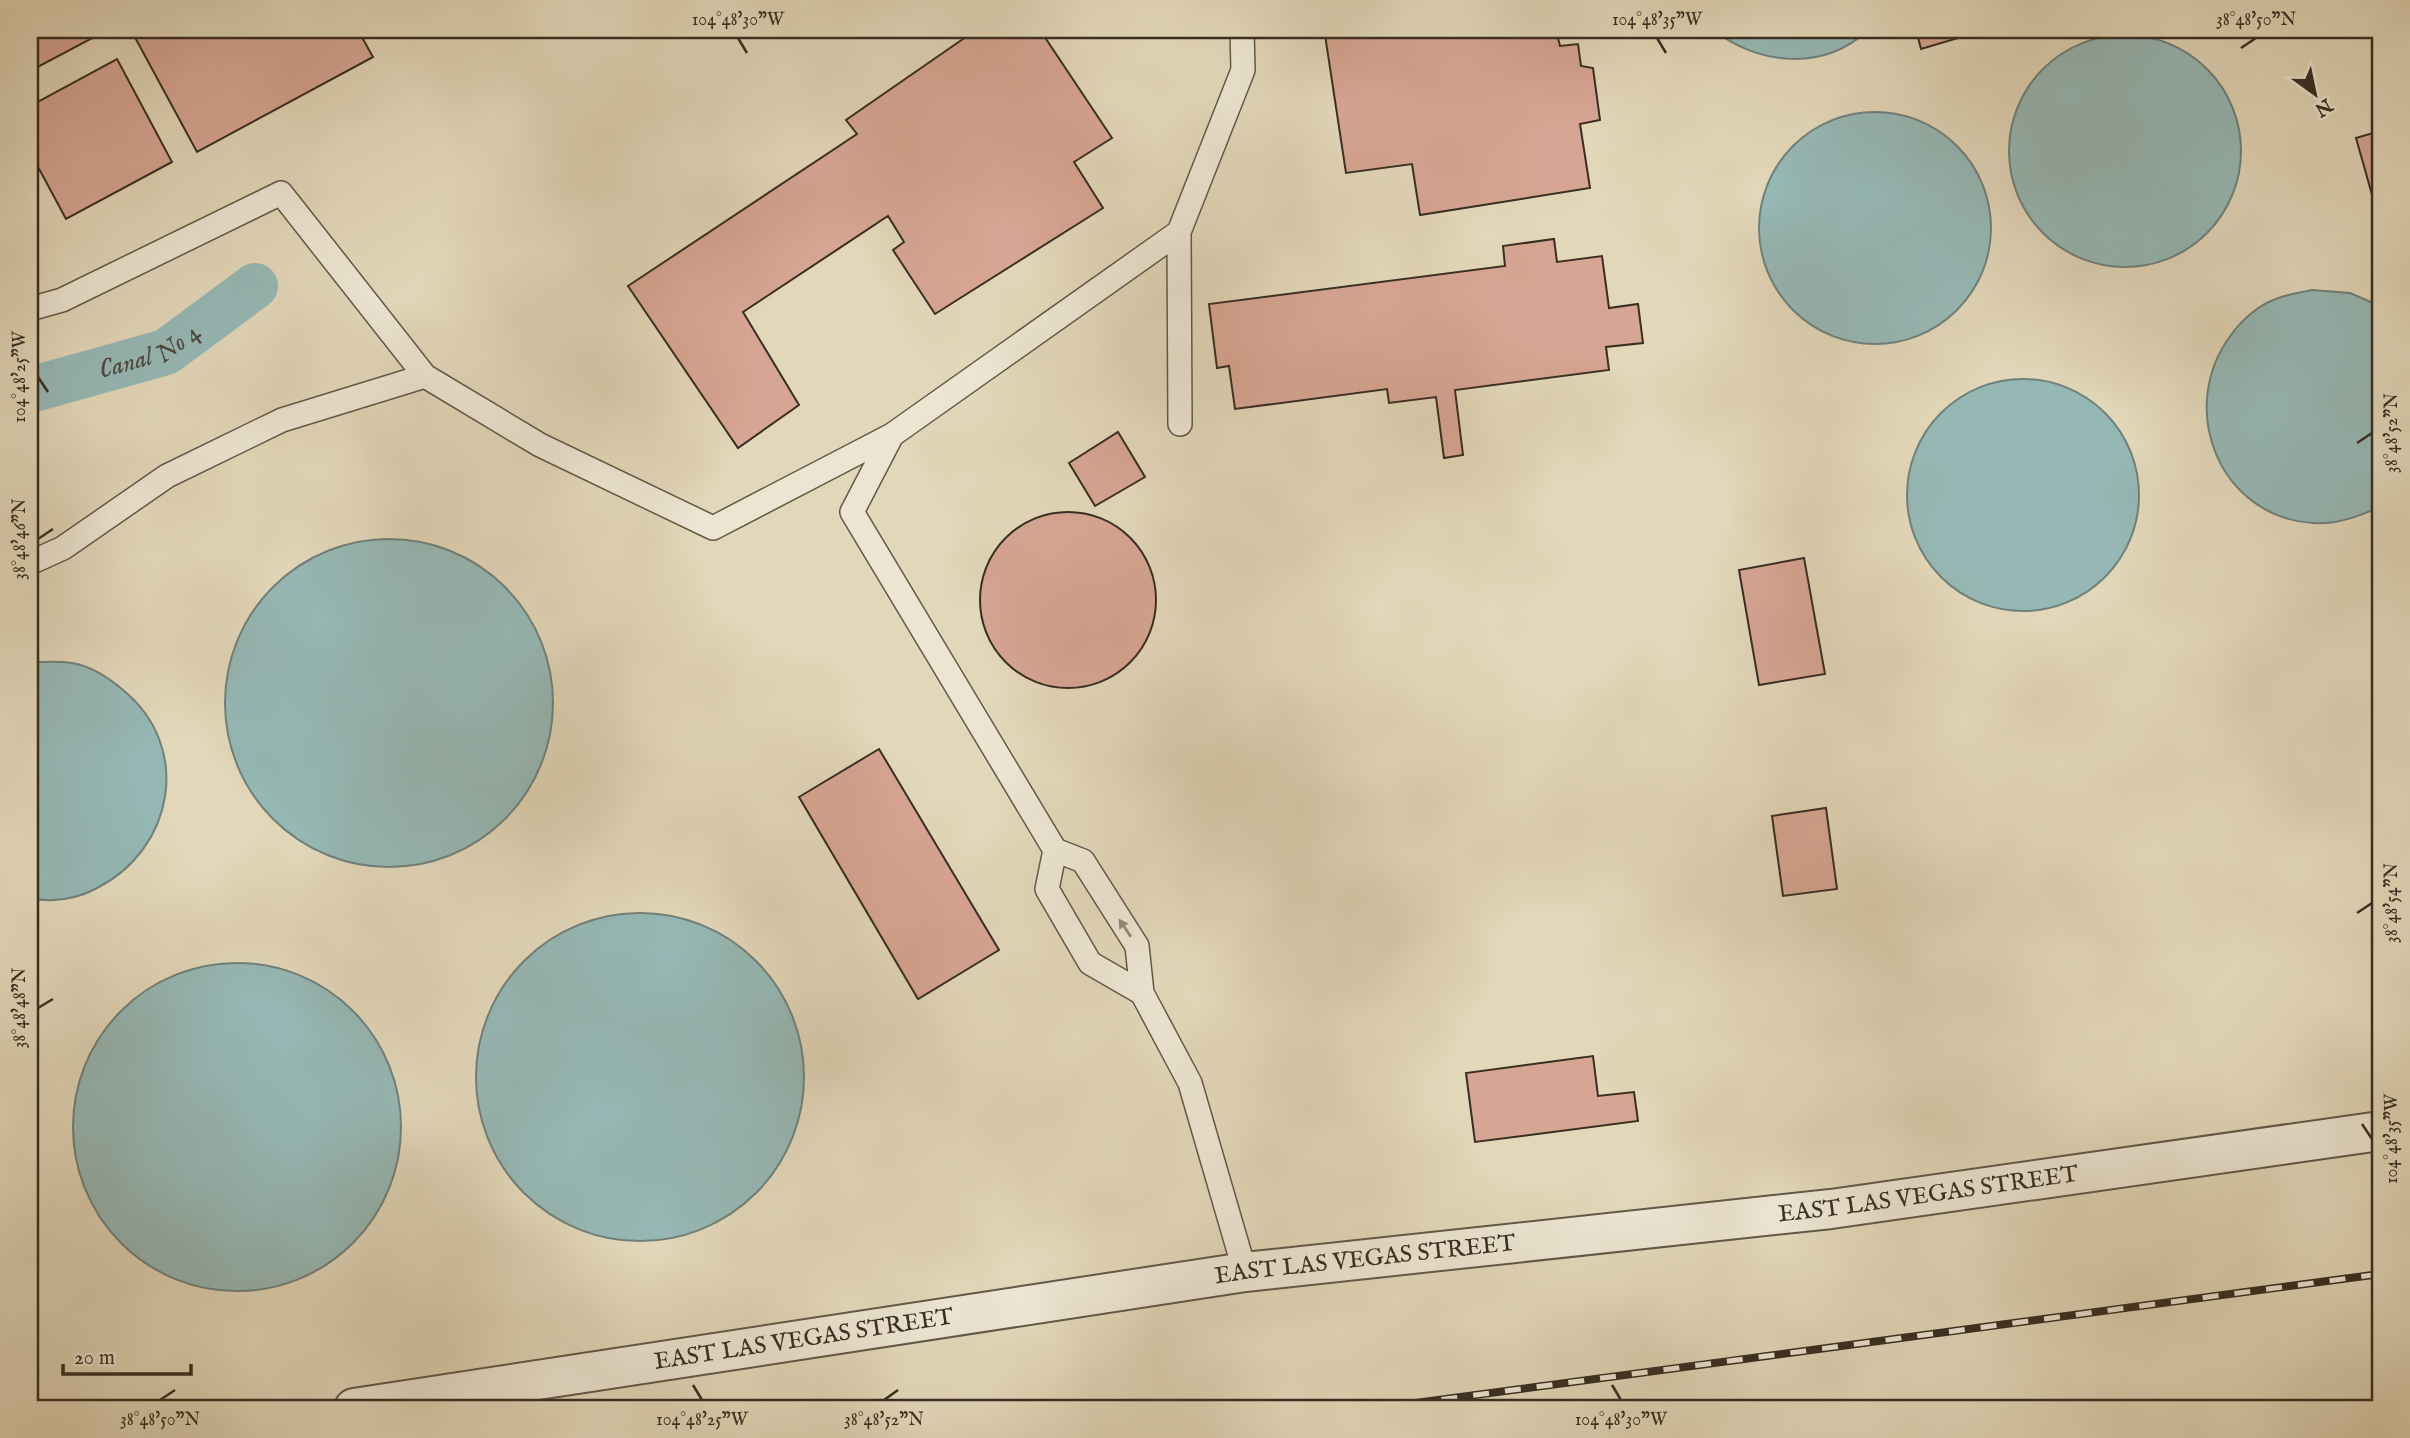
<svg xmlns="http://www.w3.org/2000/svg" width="2410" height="1438" font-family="'IM FELL English',serif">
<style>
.water{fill:#96b8b5;stroke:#70817b;stroke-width:2}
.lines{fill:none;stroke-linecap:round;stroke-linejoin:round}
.canal{stroke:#96b8b5;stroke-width:46}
.building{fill:#d7a593;stroke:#382e23;stroke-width:2}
.service-casing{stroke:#625848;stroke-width:26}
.tertiary-casing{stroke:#625848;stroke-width:42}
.service{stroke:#ece5d2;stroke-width:23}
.tertiary{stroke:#ece5d2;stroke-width:38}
.rail-casing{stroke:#382e23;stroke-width:8}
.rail{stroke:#ece5d2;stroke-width:5;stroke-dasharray:16;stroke-linecap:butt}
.oneway{fill:#928a7a}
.ticks{fill:none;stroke:#382e23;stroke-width:2.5}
.labels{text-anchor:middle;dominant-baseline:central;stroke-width:7;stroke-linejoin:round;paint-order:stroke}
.street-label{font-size:24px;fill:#382e23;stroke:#ece5d2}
.water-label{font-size:26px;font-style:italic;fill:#4b4a40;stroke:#ece5d2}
.neatline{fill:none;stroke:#382e23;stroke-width:2.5}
.ticks-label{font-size:18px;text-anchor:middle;fill:#382e23}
</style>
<rect width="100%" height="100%" fill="#e2d7b9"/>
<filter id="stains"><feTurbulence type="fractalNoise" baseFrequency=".00286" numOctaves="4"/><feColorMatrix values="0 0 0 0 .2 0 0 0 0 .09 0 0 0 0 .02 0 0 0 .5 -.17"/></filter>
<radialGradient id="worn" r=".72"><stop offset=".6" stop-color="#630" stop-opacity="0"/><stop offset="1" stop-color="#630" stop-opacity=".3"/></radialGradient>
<path class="water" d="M1713,30H1868C1823,72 1760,65 1713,30Z
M2009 151a116 116 0 1 1 232 0a116 116 0 1 1-232 0Z
M1759 228a116 116 0 1 1 232 0a116 116 0 1 1-232 0Z
M2312,290L2350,293L2380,306V507C2359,516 2337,525 2313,523C2219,517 2176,408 2231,335C2241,321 2258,305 2276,299C2287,294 2300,293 2312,290Z
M1907 495a116 116 0 1 1 232 0a116 116 0 1 1-232 0Z
M225 703a164 164 0 1 1 328 0a164 164 0 1 1-328 0Z
M34,662C46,662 60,661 72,663C90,666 109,678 123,690C193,747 174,849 97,888C77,899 52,903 30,898V663Z
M476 1077a164 164 0 1 1 328 0a164 164 0 1 1-328 0Z
M73 1127a164 164 0 1 1 328 0a164 164 0 1 1-328 0Z"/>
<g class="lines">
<path class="canal" id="s1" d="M30,390L166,352L255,286"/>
</g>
<path class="building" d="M30,30H100L102,33L30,71Z
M131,30H358L373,57L197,152Z
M976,30H983L989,38L1003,30H1040L1112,138L1074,162L1103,208L935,314L893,250L904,242L888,216L743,312L799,405L738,448L628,286L857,134L846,120Z
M1358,30H1556L1560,46L1578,44L1581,66L1593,68L1600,120L1580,124L1590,188L1420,215L1412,164L1346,173L1325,35Z
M1916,30H1985L1921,49Z
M117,59L172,162L66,219L30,152V106Z
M2380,131V223L2356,138Z
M1554,239L1557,262L1602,256L1609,308L1638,304L1643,343L1606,347L1609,370L1455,390L1463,455L1444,458L1436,397L1389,403L1387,389L1235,409L1229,366L1217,368L1209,304L1505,266L1503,246Z
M1118,432L1145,477L1095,506L1069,463Z
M980 600a88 88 0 1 1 176 0a88 88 0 1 1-176 0Z
M1804,558L1825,674L1759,685L1739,570Z
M879,749L999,950L918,999L799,797Z
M1826,808L1837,889L1783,896L1772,816Z
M1593,1056L1598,1096L1634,1092L1638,1121L1475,1142L1466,1073Z"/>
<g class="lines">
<g class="service-casing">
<path id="service" d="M1179,232L1180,424
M30,309L62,300L281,193L425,376L540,445L713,528L892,435
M30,563L63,548L167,476L282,420L425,376
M1055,850L852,512L892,435L1179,232L1243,70L1242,30
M1142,993L1090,963L1047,889L1055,850L1083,861L1137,946L1142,993L1190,1083L1245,1272"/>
</g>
<g class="tertiary-casing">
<g id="tertiary">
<path id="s2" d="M354,1408L1245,1272L1831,1209L2380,1131"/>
</g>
</g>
<use href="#service" class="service"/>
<use href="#tertiary" class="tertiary"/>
<g class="rail-casing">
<path id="rail" d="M1378,1408L2380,1274"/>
</g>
<use href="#rail" class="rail"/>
</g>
<defs><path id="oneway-solid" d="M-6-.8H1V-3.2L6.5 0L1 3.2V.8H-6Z" transform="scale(1.75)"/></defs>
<use class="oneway" href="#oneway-solid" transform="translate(1125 928) rotate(-124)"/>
<path class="ticks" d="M738,38L747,53M1657,38L1666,53M2241,48L2256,38M38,377L48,392M2357,443L2372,433M38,539L53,529M2357,913L2372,903M38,1008L53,999M2362,1124L2372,1139M693,1385L702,1400M1612,1385L1621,1400M160,1400L175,1390M884,1400L898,1390"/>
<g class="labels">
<g class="street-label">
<text stroke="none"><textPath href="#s2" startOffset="1589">EAST LAS VEGAS STREET</textPath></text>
<text stroke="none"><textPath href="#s2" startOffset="1022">EAST LAS VEGAS STREET</textPath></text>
<text stroke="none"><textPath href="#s2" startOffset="455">EAST LAS VEGAS STREET</textPath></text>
</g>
<g class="water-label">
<text stroke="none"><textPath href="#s1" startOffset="126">Canal No 4</textPath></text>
</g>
</g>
<rect width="2410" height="1438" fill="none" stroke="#e2d7b9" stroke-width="77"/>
<g transform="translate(2315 94) rotate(147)" stroke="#ece5d2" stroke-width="5" paint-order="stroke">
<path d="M0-5L12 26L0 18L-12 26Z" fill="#382e23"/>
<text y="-10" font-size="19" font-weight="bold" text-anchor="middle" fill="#382e23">N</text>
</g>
<path d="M63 1364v10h128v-10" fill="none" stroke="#382e23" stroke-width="3.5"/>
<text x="74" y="1364" font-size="21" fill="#382e23" stroke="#ece5d2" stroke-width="5" paint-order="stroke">20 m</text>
<rect x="38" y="38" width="2334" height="1362" class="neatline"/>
<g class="ticks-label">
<text x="738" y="25">104°48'30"W</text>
<text x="1657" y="25">104°48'35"W</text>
<text x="2256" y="25">38°48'50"N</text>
<text transform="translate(19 377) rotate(-90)" y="6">104°48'25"W</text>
<text transform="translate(2391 433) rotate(-90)" y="6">38°48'52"N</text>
<text transform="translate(19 539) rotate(-90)" y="6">38°48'46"N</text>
<text transform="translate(2391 903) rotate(-90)" y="6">38°48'54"N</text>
<text transform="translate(19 1008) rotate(-90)" y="6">38°48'48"N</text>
<text transform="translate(2391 1139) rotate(-90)" y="6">104°48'35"W</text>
<text x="160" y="1425">38°48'50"N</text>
<text x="702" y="1425">104°48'25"W</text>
<text x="884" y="1425">38°48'52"N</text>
<text x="1621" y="1425">104°48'30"W</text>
</g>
<rect width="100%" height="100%" filter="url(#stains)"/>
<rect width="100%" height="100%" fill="url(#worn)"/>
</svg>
